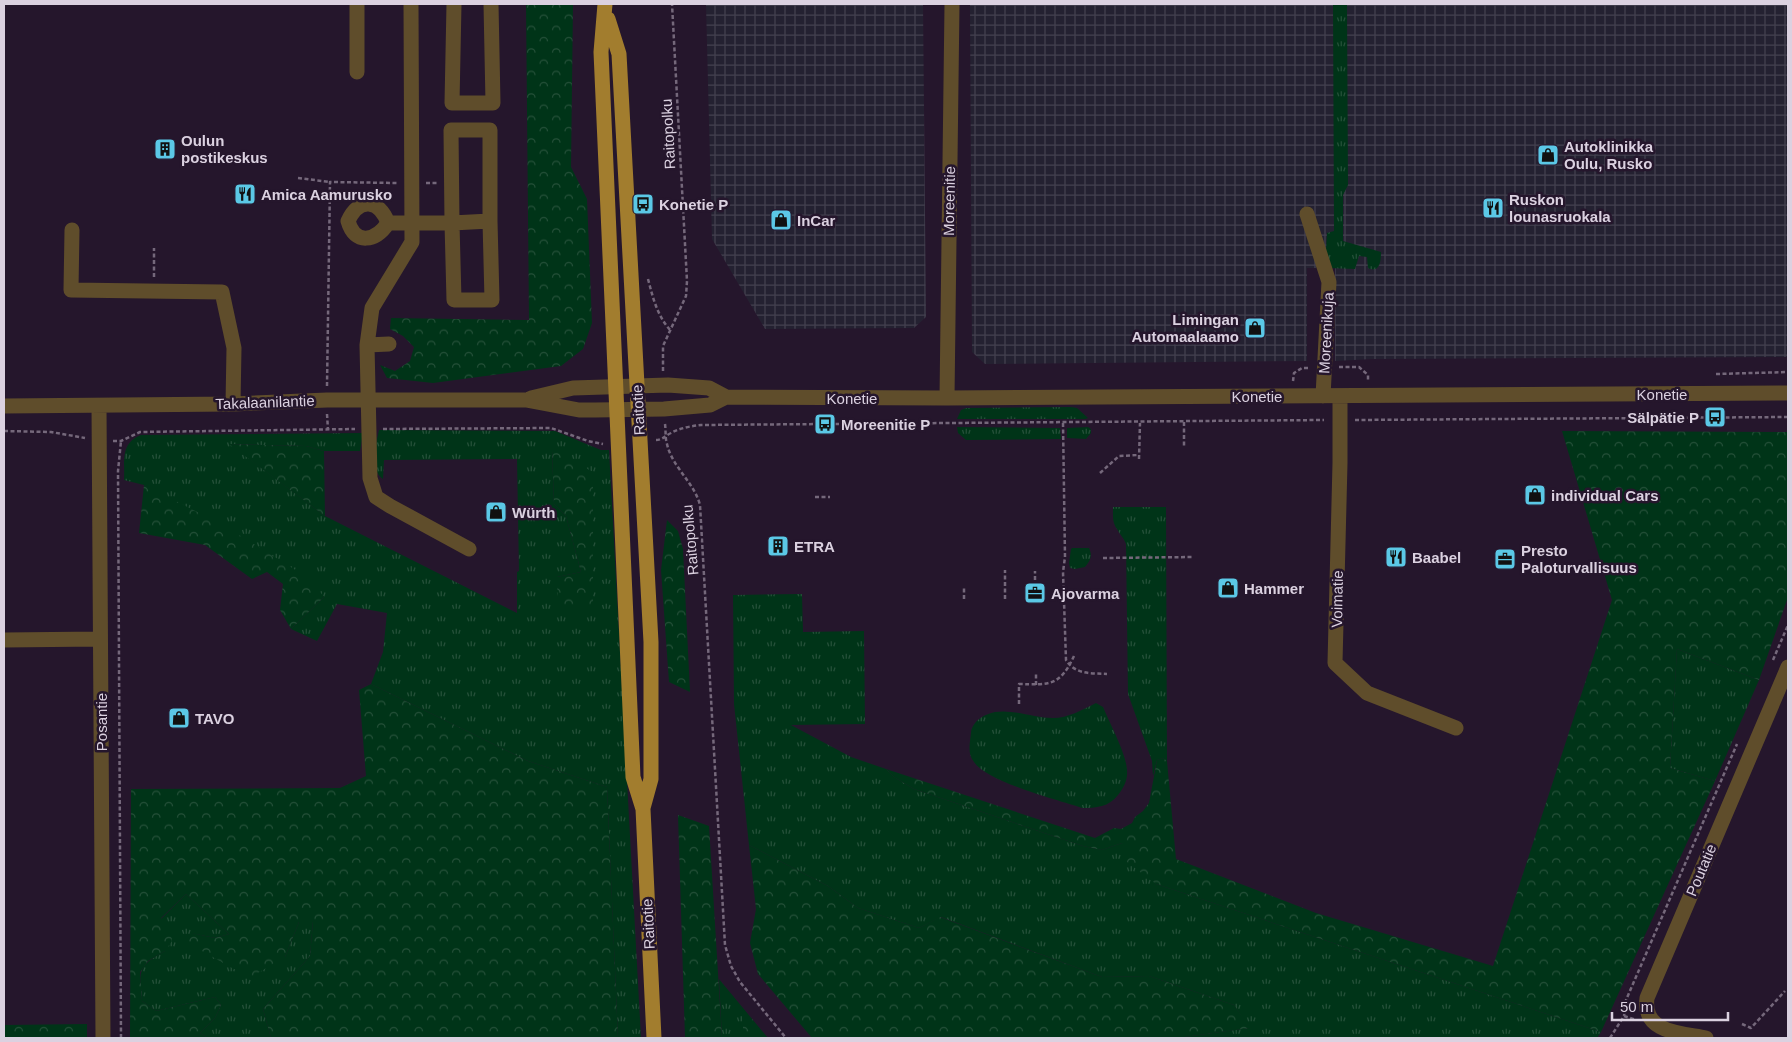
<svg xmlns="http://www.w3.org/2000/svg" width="1792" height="1042" font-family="Helvetica,sans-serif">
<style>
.industrial{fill:url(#industrial-grid)}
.grass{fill:url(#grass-tufts);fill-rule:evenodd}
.forest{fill:url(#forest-crowns)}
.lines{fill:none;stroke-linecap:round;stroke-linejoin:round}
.path{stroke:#75687b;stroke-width:2.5;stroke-dasharray:4 2.5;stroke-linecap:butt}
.minor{stroke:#5f4d2b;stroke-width:15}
.major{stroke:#a27d2e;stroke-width:15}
.labels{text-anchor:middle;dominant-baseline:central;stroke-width:5;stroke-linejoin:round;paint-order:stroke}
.street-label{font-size:15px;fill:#dbd1e0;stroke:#25162c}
.poi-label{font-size:15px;font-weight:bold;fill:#dbd1e0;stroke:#25162c;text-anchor:start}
</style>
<defs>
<pattern id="industrial-grid" width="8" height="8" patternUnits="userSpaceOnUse" patternTransform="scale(1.25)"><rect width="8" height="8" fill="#242131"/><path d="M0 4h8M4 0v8" fill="none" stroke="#43404f"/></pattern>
<pattern id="grass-tufts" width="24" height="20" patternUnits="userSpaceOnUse" patternTransform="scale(1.25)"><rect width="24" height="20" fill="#003418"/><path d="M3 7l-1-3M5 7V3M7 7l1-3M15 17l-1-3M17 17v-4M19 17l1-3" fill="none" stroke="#255039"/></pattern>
<pattern id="forest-crowns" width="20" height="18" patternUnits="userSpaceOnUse" patternTransform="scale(1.25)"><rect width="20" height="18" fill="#003418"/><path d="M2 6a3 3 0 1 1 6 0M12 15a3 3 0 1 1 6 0" fill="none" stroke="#255039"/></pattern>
</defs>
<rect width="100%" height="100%" fill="#25162c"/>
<path class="industrial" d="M706,4H923L926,317L914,328L765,329L712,239Z
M970,4H1788V357L1372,359L1335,361V268H1307V361L985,364L972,352Z"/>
<path class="grass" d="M1333,4H1347L1348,185L1343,195V241L1381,252C1381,260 1380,274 1368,268L1367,257L1359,256L1355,269L1328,268L1326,251L1327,233L1334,231Z
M1071,407L1077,408L1088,418L1085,419H957L961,410L966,408Z
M957,427L1060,428L1061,439L966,440L958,433Z
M1088,427L1091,429V433L1086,439L1067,438V428Z
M379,430L555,431L601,450H609L641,1038H618L607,787L528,761L371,684L383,652L387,613L337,604L317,641L291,629L324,597L144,485L124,480C125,461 120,443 141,435L363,433L360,451H324L306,446L230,444L325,516L517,613V572L519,571L517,459L384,460L383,479C369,470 376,444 379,430ZM552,450L593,609L557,577L581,572L566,516L554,504Z
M1113,507H1166L1167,761L1163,758L1157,760L1153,776L1152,761L1128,694L1126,544C1124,538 1120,535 1117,529C1112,522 1113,515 1113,507Z
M1072,548H1089C1093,556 1090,561 1085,567L1075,569L1070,568L1069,563L1071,549Z
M802,594L803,632L864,631L865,724L791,725L851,757L886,769L894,777L914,789L1083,846L1102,850L1122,843L1156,884L1601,1032L1597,1038H1177L1249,1028L1234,1005L1149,976L1102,977L941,917L919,928L858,908L828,886L749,845L734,704L733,595Z
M1677,649L1759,680L1715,781L1670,768Z
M1096,703L1103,707C1110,724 1126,753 1127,770C1128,779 1124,788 1118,795C1109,807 1096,808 1082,808C1058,800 987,782 974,762C967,753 970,743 971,733C972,721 985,714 995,712C1014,709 1034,718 1053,718C1068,718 1082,710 1096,703Z
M186,894L229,934L215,938L191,933L285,957L299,922L313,921L310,956L263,1009L271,1038H208L200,1033L215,1018L221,1005L215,997L156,1011L142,1001C140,970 136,967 165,951L161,919Z
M719,979L743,1008V1038H722Z"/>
<path class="forest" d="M526,4H573L571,167L587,199L592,323L583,349L561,366L433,383L387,378L380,365L395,371L410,361L414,347L403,336L390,329L391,318L529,320Z
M1562,431L1788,432V597L1759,680L1677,649L1670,768L1715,781L1601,1032L1156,884L1127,862L1122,843L1102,850L1083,846L914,789L894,777L886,769L1095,838L1114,828L1121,829L1132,823L1135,817L1143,811L1149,803L1157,760L1163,758L1167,761L1176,859L1316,913L1493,966L1612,600Z
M229,444L306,446L324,451L325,516Z
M552,449L593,472V609L558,610L557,577L581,572L566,516L554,504Z
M144,485L223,525L310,579L324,597L291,629L280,610L283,584L267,572L252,579L205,545L139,533Z
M667,520L678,531L683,549L690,692L669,682L661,570Z
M371,684L528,761L607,787L618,1038H271L263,1009L310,956L313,922H299L285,957L251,977L232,968L188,943L191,933L215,938L229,934L186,894L161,918L171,930L172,941L165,951L148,961L140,972L142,1001L156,1011L215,997L221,1005L215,1018L200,1033L208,1038H130L131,789L340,788L366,776L359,690Z
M678,815L709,826L722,1038H685Z
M749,845L828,886L858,908L919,928L940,917L1102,977L1149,976L1234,1005L1250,1028L1177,1038H812L758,974L750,943L756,909Z
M743,1008L768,1038H743Z
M87,1024V1038H4V1025Z"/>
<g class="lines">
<path class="path" d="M298,178L330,182
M426,183H438
M154,277V248
M648,279C653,298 657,315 670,330
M1339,367H1359L1368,375V381
M663,371V346L686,296L687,281L672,4
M1716,374L1788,372
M1293,381L1294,373L1302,368H1309
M327,386L330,182L398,183
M327,414L328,430
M1355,420L1788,417
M1184,422V447
M1063,423L1065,557L1063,572L1066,660C1075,675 1092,673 1107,674
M665,424C666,431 665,438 667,444C672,467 694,482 700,505L725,945L731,966L740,982L786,1038
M383,429L551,428L588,441L603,444
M4,431L51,432L85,438
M656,440C662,440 665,436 671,433C680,428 691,426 701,425L1324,420
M113,441H121L140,432L355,429
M1139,459L1140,423
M1100,473L1119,456L1139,455
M815,497H830
M1103,558L1194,557
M1035,580V571
M964,599V587
M1005,599V570
M1773,660L1788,625
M1036,685V672
M1019,704V684C1050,685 1060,686 1074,656
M1624,1016L1626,1000L1737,744
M1742,1024L1751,1028L1785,991
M121,1038L118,471L121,441
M1610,1038L1624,1016L1636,1020"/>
<path class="minor" d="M411,4L412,242L372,308L367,345L370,478L376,497L390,506L469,549
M454,4L452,103H493L491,4
M357,72V4
M1307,214L1329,282L1323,396
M388,223C376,241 355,246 348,221C359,197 379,199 388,223H452L451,130H490V221L452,223L454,300H492L490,221
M72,230L71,290L222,292L234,348L233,404
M367,345L389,344
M1340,396V463L1335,663L1367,693L1456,728
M531,398L573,388L668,385L709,388L726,397
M947,398L952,4
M4,406L233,404L327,400H526L579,410H595L664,409L710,405L726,397L947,398L1788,393
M99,406L103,1038
M4,640L100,639
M1706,1038C1681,1033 1642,1033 1647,998L1788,667"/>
<path class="major" d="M605,4L601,52L633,777L643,809L654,1038
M608,19L619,54L651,642V779L643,808"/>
</g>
<defs>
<g id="building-square" transform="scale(1.125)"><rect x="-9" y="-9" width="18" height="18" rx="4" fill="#5bc8e6" stroke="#25162c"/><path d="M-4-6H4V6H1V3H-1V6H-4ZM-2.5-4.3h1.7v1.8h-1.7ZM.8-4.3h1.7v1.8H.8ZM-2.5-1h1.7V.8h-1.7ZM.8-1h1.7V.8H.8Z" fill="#111"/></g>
<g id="shop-square" transform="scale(1.125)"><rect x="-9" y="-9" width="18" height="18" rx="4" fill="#5bc8e6" stroke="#25162c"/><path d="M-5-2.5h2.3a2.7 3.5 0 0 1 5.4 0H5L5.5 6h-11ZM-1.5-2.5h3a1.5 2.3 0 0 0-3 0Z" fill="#111"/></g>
<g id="restaurant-square" transform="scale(1.125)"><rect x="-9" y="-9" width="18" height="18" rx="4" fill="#5bc8e6" stroke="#25162c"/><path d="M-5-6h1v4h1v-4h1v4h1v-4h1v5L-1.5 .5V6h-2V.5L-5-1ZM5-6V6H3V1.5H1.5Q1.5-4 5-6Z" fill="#111"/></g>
<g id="bus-square" transform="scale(1.125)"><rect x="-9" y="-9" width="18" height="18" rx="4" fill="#5bc8e6" stroke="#25162c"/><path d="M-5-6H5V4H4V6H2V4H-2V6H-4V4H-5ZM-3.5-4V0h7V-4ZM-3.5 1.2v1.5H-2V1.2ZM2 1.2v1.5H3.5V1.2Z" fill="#111"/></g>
<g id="office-square" transform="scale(1.125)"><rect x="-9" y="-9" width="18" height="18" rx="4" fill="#5bc8e6" stroke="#25162c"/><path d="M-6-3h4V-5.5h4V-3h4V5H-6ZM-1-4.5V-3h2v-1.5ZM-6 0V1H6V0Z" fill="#111"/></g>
</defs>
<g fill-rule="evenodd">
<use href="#building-square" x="165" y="149"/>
<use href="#shop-square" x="1548" y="155"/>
<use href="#restaurant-square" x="245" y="194"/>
<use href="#bus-square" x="643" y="204"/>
<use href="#restaurant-square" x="1493" y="208"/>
<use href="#shop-square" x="781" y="220"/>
<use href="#shop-square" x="1255" y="328"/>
<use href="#bus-square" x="1715" y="417"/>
<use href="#bus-square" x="825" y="424"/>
<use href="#shop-square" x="1535" y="495"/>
<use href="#shop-square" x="496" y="512"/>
<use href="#building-square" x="778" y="546"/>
<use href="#restaurant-square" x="1396" y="557"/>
<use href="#office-square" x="1505" y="559"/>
<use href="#shop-square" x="1228" y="588"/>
<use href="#office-square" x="1035" y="593"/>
<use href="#shop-square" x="179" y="718"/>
</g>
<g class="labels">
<g class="street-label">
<text transform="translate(668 134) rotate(-93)">Raitopolku</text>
<text transform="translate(949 201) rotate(-89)">Moreenitie</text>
<text transform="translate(1326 333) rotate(-87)">Moreenikuja</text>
<text x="1662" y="394">Konetie</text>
<text x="1257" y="396">Konetie</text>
<text x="852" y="398">Konetie</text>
<text transform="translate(265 402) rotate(-2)">Takalaanilantie</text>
<text transform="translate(638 410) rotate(-93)">Raitotie</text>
<text transform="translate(690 540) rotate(-95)">Raitopolku</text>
<text transform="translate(1337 599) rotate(-89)">Voimatie</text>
<text transform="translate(101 722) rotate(-90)">Posantie</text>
<text transform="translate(1701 870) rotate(-67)">Poutatie</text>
<text transform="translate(648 924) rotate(-93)">Raitotie</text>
</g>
<g class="poi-label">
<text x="181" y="140">Oulun<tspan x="181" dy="17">postikeskus</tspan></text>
<text x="1564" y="146">Autoklinikka<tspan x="1564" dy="17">Oulu, Rusko</tspan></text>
<text x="261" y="194">Amica Aamurusko</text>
<text x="1509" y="199">Ruskon<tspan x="1509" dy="17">lounasruokala</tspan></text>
<text x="659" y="204">Konetie P</text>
<text x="797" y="220">InCar</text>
<text x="1239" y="319" text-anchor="end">Limingan<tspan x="1239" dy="17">Automaalaamo</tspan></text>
<text x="1699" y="417" text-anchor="end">Sälpätie P</text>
<text x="841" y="424">Moreenitie P</text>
<text x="1551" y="495">individual Cars</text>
<text x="512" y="512">Würth</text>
<text x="794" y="546">ETRA</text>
<text x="1521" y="550">Presto<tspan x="1521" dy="17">Paloturvallisuus</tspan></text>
<text x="1412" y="557">Baabel</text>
<text x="1244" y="588">Hammer</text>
<text x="1051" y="593">Ajovarma</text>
<text x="195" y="718">TAVO</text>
</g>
</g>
<rect width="1792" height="1042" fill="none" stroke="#dbd1e0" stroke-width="10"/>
<path d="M1612 1012v8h116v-8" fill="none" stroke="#dbd1e0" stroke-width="2.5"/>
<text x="1620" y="1012" font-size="15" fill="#dbd1e0" stroke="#25162c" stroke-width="4" paint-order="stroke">50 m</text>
</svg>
